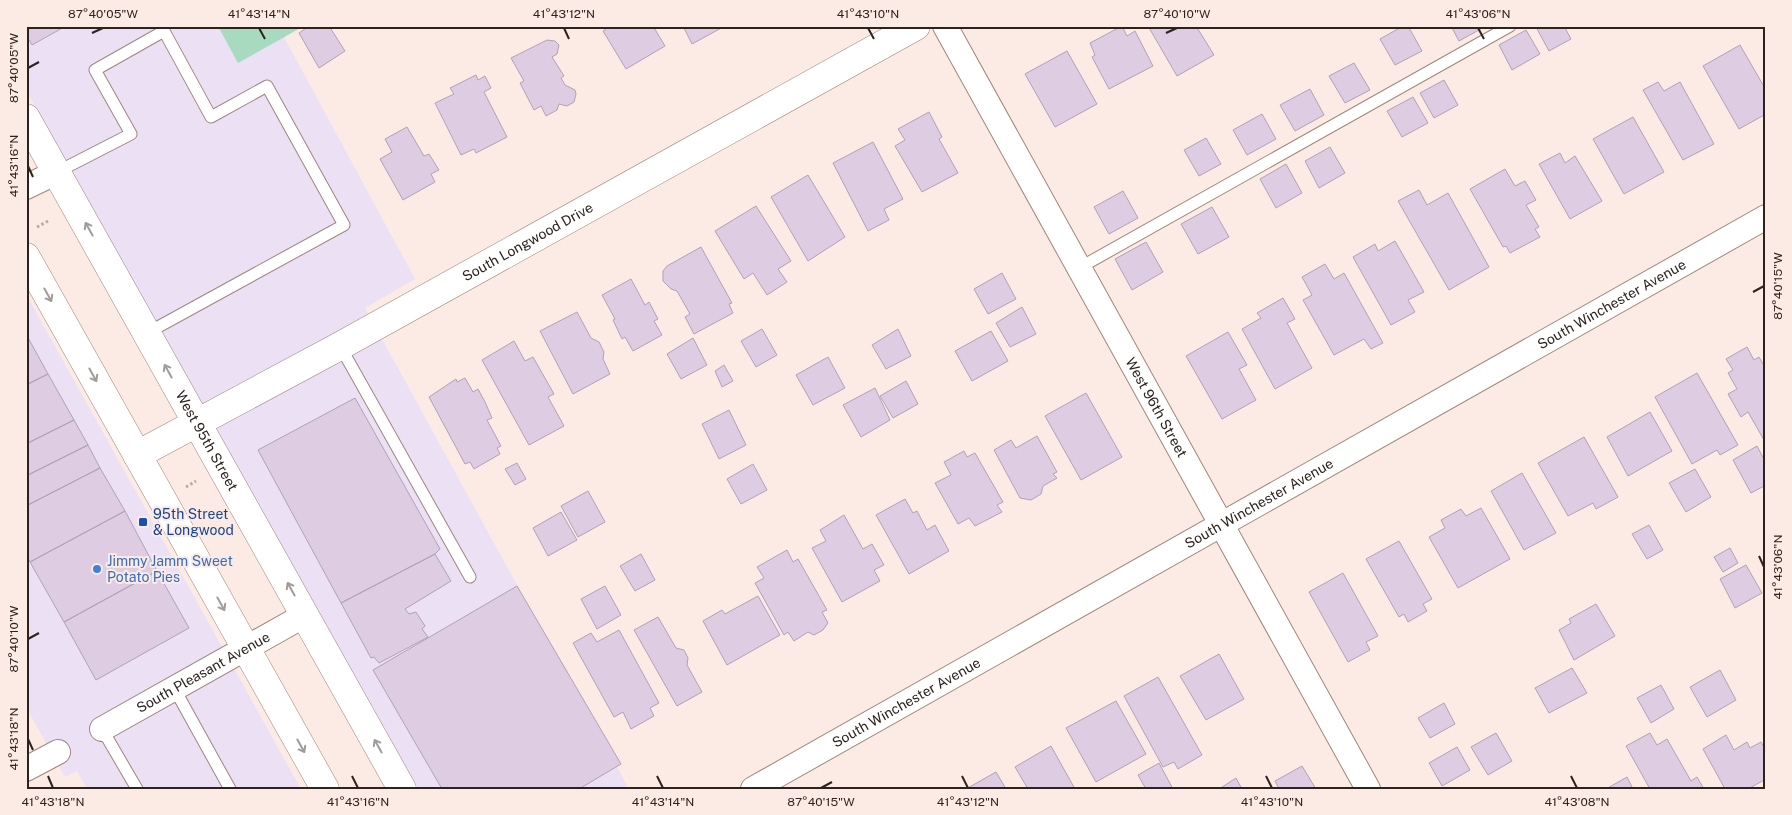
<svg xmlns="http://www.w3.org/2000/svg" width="1792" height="815" font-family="'Public Sans',sans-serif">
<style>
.commercial{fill:#ebe0f4}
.green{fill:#a8dac0}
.building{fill:#ddcce2;stroke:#b1a1b6}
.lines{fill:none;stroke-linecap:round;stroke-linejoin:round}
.lane-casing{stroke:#9f867b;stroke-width:13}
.street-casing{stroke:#9f867b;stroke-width:26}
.secondary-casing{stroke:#9f867b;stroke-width:29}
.primary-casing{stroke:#9f867b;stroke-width:29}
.path{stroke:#baaba5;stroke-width:3;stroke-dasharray:2.5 2.5;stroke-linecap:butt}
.lane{stroke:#fff;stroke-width:11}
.street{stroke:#fff;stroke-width:24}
.secondary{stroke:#fff;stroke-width:28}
.primary{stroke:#fff;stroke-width:28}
.oneway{stroke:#a09c9a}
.ticks{fill:none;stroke:#2c221e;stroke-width:2}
.transit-dot{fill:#1a4fb4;stroke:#fcebe4;stroke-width:2}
.shop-dot{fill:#3f7fe0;stroke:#fcebe4;stroke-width:2}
.labels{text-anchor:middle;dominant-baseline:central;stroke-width:4;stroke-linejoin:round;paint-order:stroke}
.street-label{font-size:14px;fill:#2c221e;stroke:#fcebe4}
.transit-label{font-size:14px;fill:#164399;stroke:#fcebe4;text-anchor:start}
.shop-label{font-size:14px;fill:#366cbe;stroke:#fcebe4;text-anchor:start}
.neatline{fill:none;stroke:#2c221e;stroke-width:2}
.ticks-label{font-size:12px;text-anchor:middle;fill:#2c221e}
</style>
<rect width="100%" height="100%" fill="#fcebe4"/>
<path class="commercial" d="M26,26H278L415,279L365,308L629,789H415L26,90Z
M26,294L301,789H87L77,771L65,777L26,707Z"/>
<path class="green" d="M218,26H304L238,63Z"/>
<path class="building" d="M26,26H66L32,45L26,35Z
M309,26H329L345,51L319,68L299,33Z
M605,26H653L665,46L626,69L603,31L606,29Z
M683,26H725L692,44Z
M1122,26L1127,36L1135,31L1153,66L1109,89L1092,57L1095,55L1090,43Z
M1148,26H1196L1214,55L1177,76Z
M1403,26H1408L1422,51L1395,65L1380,39Z
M1451,26H1486L1459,41Z
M1564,26L1571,39L1549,51L1536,27Z
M1526,30L1540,54L1512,70L1499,45Z
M547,40L555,41L559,45L557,54L552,57L564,76L561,78L565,85L575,90L576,94L574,102L567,106L559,104L557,110L546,116L541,106L534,110L520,83L524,81L511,58Z
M1740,45L1766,90V114L1739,129L1703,66Z
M1067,51L1097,104L1055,127L1025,74Z
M1354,63L1370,90L1345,103L1329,76Z
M476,75L478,80L485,76L491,88L484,92L507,137L476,153L474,149L461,155L435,103L454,94L450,88Z
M1444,80L1458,105L1434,118L1420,93Z
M1658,82L1664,91L1680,82L1714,144L1683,160L1643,90Z
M1310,89L1324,115L1295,131L1280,105Z
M1413,97L1428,123L1402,137L1387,111Z
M929,112L942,137L939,139L958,173L922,192L895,146L905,140L898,129Z
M1262,114L1276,139L1247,155L1233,130Z
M1633,117L1664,172L1624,194L1593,139Z
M407,127L424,156L429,154L439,170L431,174L435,182L403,200L380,159L392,152L385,139Z
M1206,138L1221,164L1199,176L1184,150Z
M873,142L903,199L884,209L889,220L868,231L833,163Z
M1330,147L1345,173L1319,188L1305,161Z
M1560,153L1565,163L1575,156L1602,201L1570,219L1539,164Z
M1286,164L1302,193L1276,208L1260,179Z
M1505,169L1515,186L1525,181L1536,200L1526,205L1539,227L1535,229L1540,237L1510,253L1506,246L1503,247L1470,189Z
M808,175L845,237L808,261L771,197Z
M1419,190L1427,205L1448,193L1489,267L1449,290L1398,201Z
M1123,191L1138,218L1109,234L1094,207Z
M756,206L791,261L778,269L787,282L767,295L753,273L744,279L715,231Z
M1212,207L1229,237L1198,254L1181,224Z
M1395,241L1424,292L1408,300L1415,312L1391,325L1353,257L1375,244L1378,251Z
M1146,242L1163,272L1132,290L1115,259Z
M701,247L732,303L729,304L733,313L694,334L685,317L690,314L677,291L671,289L663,281V271L667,266Z
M1325,264L1334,279L1344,273L1383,343L1371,349L1364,339L1334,355L1303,300L1312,295L1302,277Z
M1002,273L1016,299L988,314L974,289Z
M631,279L645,305L649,302L658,319L654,321L662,335L633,351L625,337L622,339L613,320L615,319L602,295Z
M1283,298L1295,319L1287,323L1312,368L1275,389L1242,329L1261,318L1257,313Z
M1022,307L1036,334L1010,347L996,323Z
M577,312L591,338L599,342L604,352L603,359L610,374L573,394L540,331Z
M762,329L777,355L756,367L741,341Z
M898,329L911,356L886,369L872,345Z
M991,331L1008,361L972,381L955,351Z
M1228,332L1247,365L1239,369L1256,400L1222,419L1186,356Z
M26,334L48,374L26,385Z
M693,338L707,365L681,379L667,354Z
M514,341L525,361L533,357L554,394L548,397L564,426L529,445L482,360Z
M1747,347L1754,360L1759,357L1766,369V439L1764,440L1748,412L1741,417L1728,394L1737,389L1728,373L1733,370L1726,359Z
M828,357L845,388L813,405L796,375Z
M724,365L733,381L722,387L715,371Z
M1697,373L1738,445L1720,455L1717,450L1692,464L1655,397Z
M48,374L74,420L26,444V385Z
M465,378L473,392L478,389L485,402L492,418L487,420L501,446L497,448L500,454L474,469L470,462L465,464L429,397L456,379L457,382Z
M906,381L918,404L893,418L880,396Z
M875,388L890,420L861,437L843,405Z
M1086,393L1122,457L1081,480L1045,416Z
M355,398L440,549L435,554L341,603L258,450Z
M729,410L746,445L719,459L702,424Z
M1650,412L1672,451L1628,476L1607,437Z
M74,420L88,445L26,476V444Z
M1037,436L1057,472L1053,474L1057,478L1043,486L1041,494L1031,500L1020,498L994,450L1011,440L1016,448Z
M1584,437L1618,497L1596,509L1593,503L1568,516L1538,463Z
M88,445L100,468L26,506V476Z
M1757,446L1766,463V485L1751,493L1733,460Z
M964,451L967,457L975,453L1003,502L997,505L1002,512L975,526L969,518L958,524L935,483L951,475L944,462Z
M517,463L526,479L515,485L505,469Z
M753,464L767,490L741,504L727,479Z
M100,468L125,511L30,562L26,554V506Z
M1695,469L1711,497L1686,512L1669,483Z
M1522,473L1556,533L1524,550L1491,491Z
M588,491L605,522L578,537L561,506Z
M905,499L913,513L917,511L927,530L935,525L949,551L909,574L876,515Z
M1481,508L1510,559L1458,588L1429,537L1445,528L1441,520L1461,509L1466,516Z
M125,511L157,571L64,622L30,562Z
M561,512L577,540L548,556L533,528Z
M844,515L863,549L872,544L884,565L874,570L880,581L842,602L812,548L826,541L820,530Z
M1649,525L1663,550L1647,559L1632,534Z
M1399,541L1432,599L1423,604L1427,611L1408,622L1404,614L1399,617L1366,559Z
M1730,548L1738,563L1723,572L1714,557Z
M787,550L793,562L798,559L827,610L822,612L828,623L823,630L814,635L808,632L794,641L788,632L784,635L755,583L764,578L757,567Z
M435,554L451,581L405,609L409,614L416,612L425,626L422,629L428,637L379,663L374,657L371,658L341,603Z
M641,554L655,580L635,591L620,566Z
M1746,565L1762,593L1735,608L1720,579Z
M157,571L189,628L96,680L64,622Z
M1343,573L1378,636L1366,642L1370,650L1348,662L1309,592Z
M517,586L621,764L579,789H442L373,670Z
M605,586L621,615L597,629L581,599Z
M758,596L780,635L727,665L703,621L722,610L725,614Z
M1596,604L1615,636L1574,660L1559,630L1571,623L1569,619Z
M658,617L676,648L684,650L688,658L687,665L702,692L677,706L634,630Z
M619,630L659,703L650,708L654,716L631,729L623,712L614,717L573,643L591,633L597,642Z
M1219,654L1244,699L1206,720L1180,676Z
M1572,668L1587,693L1549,713L1535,688Z
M1720,670L1736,700L1707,717L1690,687Z
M1158,677L1202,755L1178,769L1174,762L1163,767L1124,696Z
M1661,685L1674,709L1651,723L1637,698Z
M1116,701L1146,754L1096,782L1066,728Z
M1444,703L1455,724L1430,738L1418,718Z
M1496,733L1512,761L1488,775L1471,747Z
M1650,733L1657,745L1667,739L1691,781L1697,777L1704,789H1650L1626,746Z
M1726,735L1734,750L1747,742L1750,748L1761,742L1766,751V779L1748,789H1725L1703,749Z
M1051,746L1075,789H1028L1015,767Z
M1457,747L1470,770L1442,786L1429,763Z
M1159,763L1173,789H1146L1138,775Z
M1302,766L1316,789H1279L1275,781Z
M996,772L1006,789H966Z
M1627,777L1633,789H1606Z
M1236,778L1242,789H1219Z"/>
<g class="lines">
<g class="lane-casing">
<path id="lane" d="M57,172L131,134L95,70L164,31L211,117L267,86L344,225L147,333
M1079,268L1510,26
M340,346L470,577
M174,688L230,789
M102,729L137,789"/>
</g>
<g class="street-casing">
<g id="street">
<path id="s1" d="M945,26L1368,789"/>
<path d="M26,187L57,172"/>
<path id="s2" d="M102,729L305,615"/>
<path d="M26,769L58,752"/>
<path id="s3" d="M753,789L1766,217"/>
</g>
</g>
<g class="secondary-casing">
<g id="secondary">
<path id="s4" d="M137,455L340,346L916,26"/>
</g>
</g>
<g class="primary-casing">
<g id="primary">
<path id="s5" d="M26,118L402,789"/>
<path d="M26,257L325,789"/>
</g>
</g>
<path class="path" d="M37,227L50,220
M186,487L196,481"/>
<use href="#lane" class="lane"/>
<use href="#street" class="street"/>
<use href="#secondary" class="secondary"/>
<use href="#primary" class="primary"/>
</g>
<defs><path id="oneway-shaft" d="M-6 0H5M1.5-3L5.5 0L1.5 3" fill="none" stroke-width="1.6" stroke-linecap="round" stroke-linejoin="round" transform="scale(1.25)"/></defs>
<g class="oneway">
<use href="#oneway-shaft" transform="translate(89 229) rotate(-119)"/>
<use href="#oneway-shaft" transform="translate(48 295) rotate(61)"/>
<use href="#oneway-shaft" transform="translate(168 371) rotate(-119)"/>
<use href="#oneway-shaft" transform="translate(93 375) rotate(61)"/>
<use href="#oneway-shaft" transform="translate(291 589) rotate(-119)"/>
<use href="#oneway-shaft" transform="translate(221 604) rotate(61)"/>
<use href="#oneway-shaft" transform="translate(301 746) rotate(61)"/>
<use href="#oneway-shaft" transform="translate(378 746) rotate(-119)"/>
</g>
<path class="ticks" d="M259,28L265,39M564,28L569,39M868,28L874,39M1478,28L1484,39M92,33L103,28M1166,33L1177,28M28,68L39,62M28,166L33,177M1753,292L1764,286M1759,556L1764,567M28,639L39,633M28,739L33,750M48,776L53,788M352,776L358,788M657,776L663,788M962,776L968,788M1266,776L1272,788M1571,776L1577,788M821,788L832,782"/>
<rect class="transit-dot" x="138" y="517" width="10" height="10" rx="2.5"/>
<circle class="shop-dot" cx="97" cy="569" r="5"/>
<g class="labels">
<g class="street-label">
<text stroke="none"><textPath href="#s4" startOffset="445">South Longwood Drive</textPath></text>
<text stroke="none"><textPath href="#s3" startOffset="986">South Winchester Avenue</textPath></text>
<text stroke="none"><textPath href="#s1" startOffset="436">West 96th Street</textPath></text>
<text stroke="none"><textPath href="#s5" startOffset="370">West 95th Street</textPath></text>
<text stroke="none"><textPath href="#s3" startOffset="581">South Winchester Avenue</textPath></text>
<text stroke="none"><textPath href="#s2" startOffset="116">South Pleasant Avenue</textPath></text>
<text stroke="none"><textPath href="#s3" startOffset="176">South Winchester Avenue</textPath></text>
</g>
<g class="transit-label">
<text x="153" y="514">95th Street<tspan x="153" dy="16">&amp; Longwood</tspan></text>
</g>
<g class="shop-label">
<text x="107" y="561">Jimmy Jamm Sweet<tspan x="107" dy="16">Potato Pies</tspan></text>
</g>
</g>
<rect width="1792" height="815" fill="none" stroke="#fcebe4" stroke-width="55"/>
<rect x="28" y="28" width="1736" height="760" class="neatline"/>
<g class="ticks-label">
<text x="103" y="18">87°40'05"W</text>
<text x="259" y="18">41°43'14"N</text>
<text x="564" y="18">41°43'12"N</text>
<text x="868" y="18">41°43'10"N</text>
<text x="1177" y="18">87°40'10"W</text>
<text x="1478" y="18">41°43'06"N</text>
<text transform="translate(14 68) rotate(-90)" y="4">87°40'05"W</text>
<text transform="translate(14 166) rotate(-90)" y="4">41°43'16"N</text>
<text transform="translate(1778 286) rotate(-90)" y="4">87°40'15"W</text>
<text transform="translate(1778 567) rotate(-90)" y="4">41°43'06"N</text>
<text transform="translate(14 639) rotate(-90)" y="4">87°40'10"W</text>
<text transform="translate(14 739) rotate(-90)" y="4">41°43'18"N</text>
<text x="53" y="806">41°43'18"N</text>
<text x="358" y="806">41°43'16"N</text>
<text x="663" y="806">41°43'14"N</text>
<text x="821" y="806">87°40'15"W</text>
<text x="968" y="806">41°43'12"N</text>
<text x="1272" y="806">41°43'10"N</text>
<text x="1577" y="806">41°43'08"N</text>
</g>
</svg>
